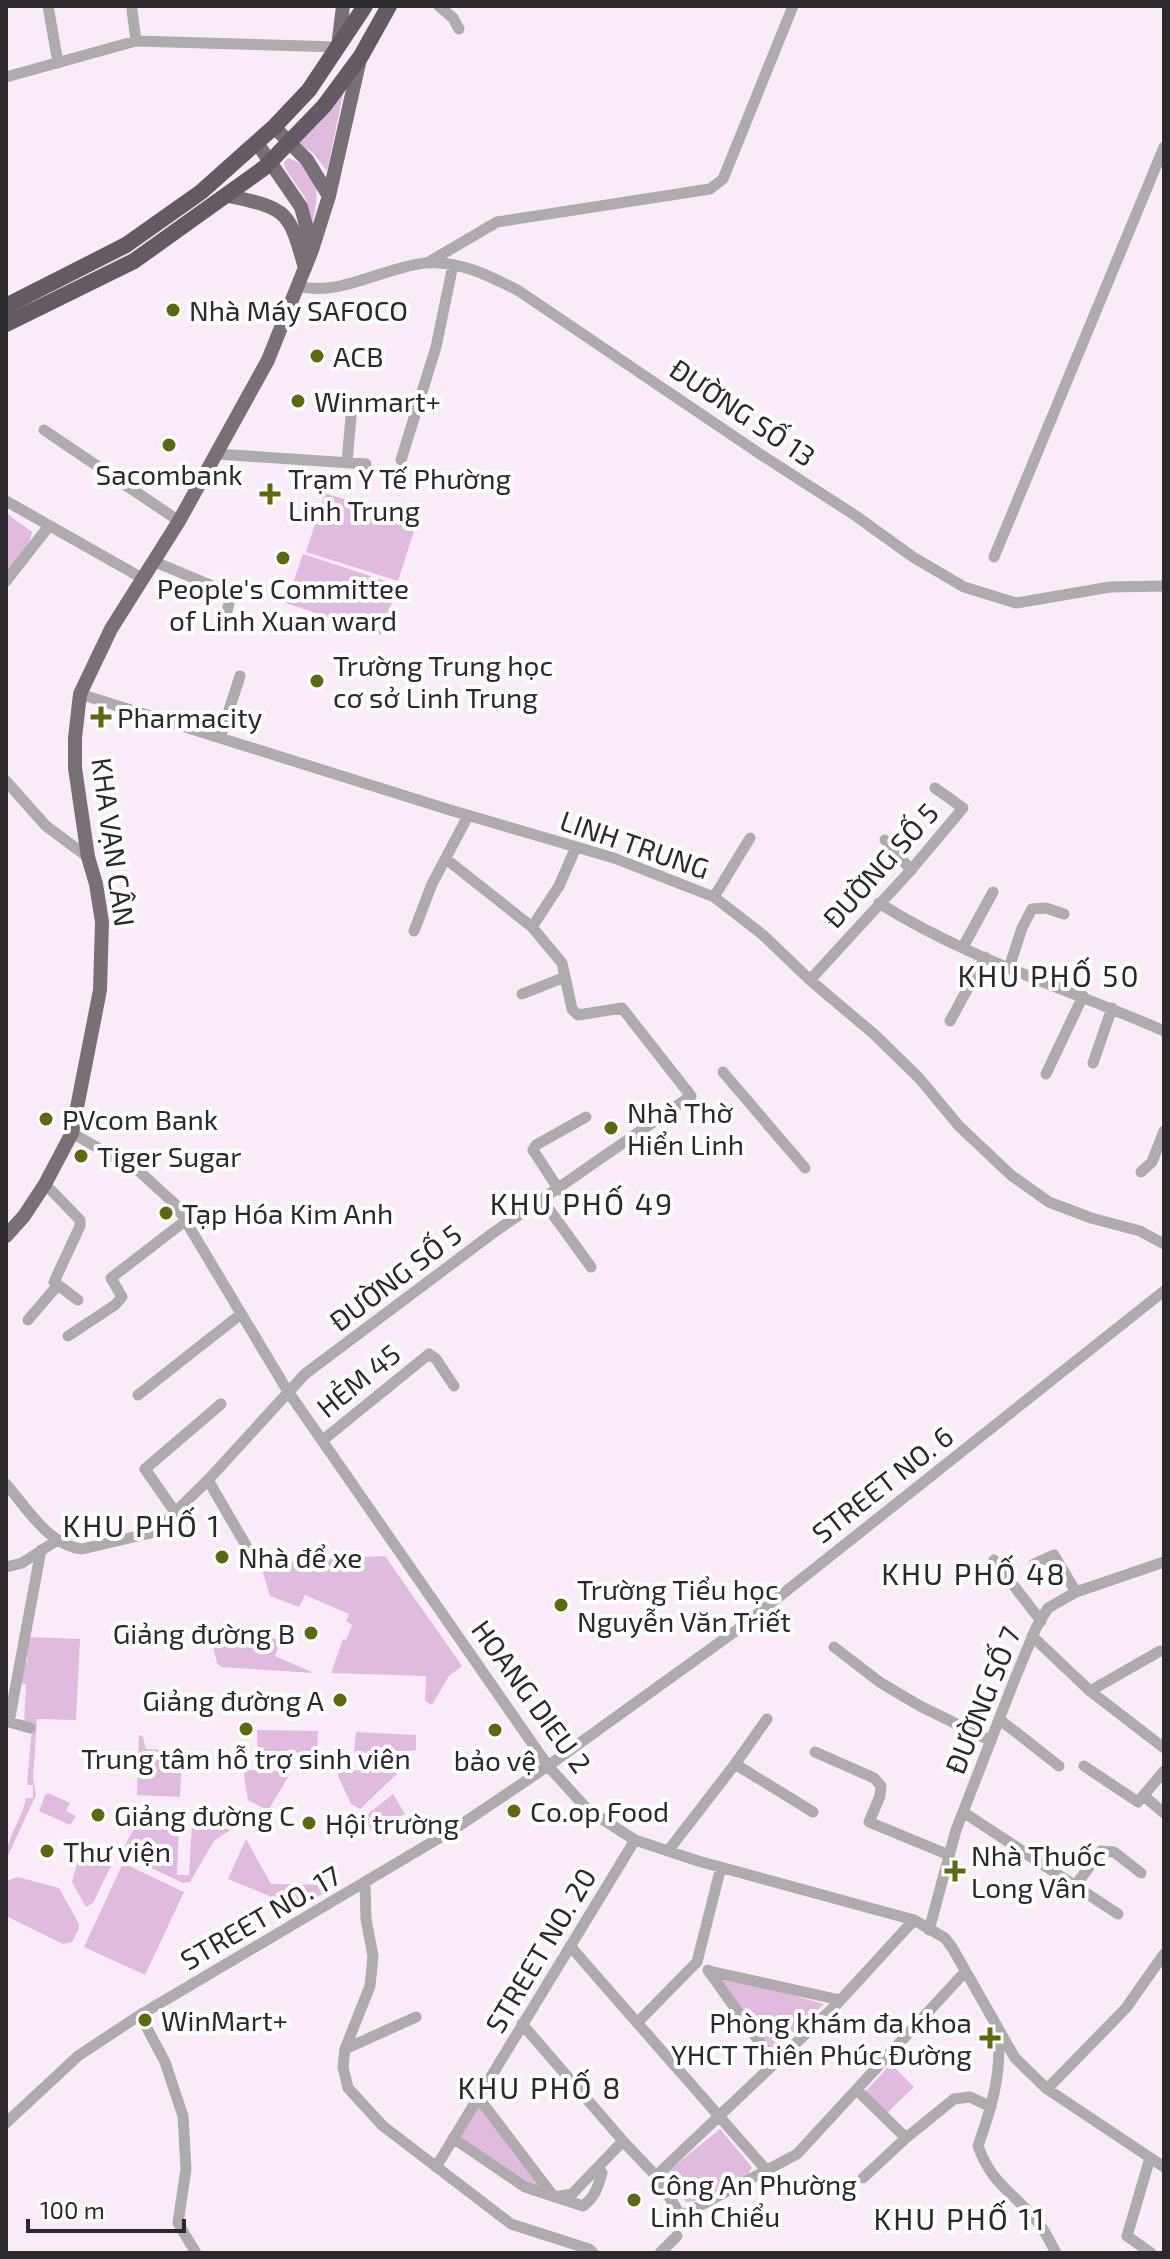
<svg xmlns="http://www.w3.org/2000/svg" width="1170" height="2259" font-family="'Exo 2',sans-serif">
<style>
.green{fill:#e1bbdf}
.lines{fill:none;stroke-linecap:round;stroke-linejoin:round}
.minor{stroke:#afaaae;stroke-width:11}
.major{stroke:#786f77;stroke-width:14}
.highway{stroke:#645a64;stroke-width:16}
.poi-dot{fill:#5e690f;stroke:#fff;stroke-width:3}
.labels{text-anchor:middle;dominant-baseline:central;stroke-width:8;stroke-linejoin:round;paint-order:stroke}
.poi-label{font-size:28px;fill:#2d282d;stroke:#fff;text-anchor:start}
.street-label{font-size:28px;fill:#2d282d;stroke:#fff}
.neighbourhood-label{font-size:30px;letter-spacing:2px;fill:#2d282d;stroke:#fff}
</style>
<rect width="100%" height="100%" fill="#f9ecf8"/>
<path class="green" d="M345,85L327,171L313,153L298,143Z
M288,158C324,171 318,196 312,226L306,199L285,168L284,162Z
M325,493L417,522L398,581L306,552Z
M6,513L32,532C30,545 18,567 6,571Z
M303,554L398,585L381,635L286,603Z
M385,1556L462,1666L449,1676L432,1705L425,1701L426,1676L331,1673L343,1639L346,1640L352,1625L346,1621L349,1614L305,1595L299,1607L270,1596L263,1573L264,1563Z
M230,1631L259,1633L281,1641L275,1656L314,1673L221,1667L217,1663L210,1633Z
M28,1637L80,1639L76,1720L37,1719L33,1779L36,1795L6,1860C6,1837 22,1820 26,1798H33V1785H27L32,1726L24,1723L26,1684L18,1683L22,1663L27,1662Z
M257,1730L318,1731L317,1753L258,1751Z
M356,1732L416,1735V1750L394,1753H354Z
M139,1735L143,1737L146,1749L182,1751L180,1797L137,1795Z
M243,1770L287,1771L290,1774L269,1809H265L248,1800Z
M344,1770L395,1771L397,1774L360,1809L351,1804L338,1776V1771Z
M48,1793L70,1803L66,1811L76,1816L70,1825L39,1811L45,1795Z
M393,1794L405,1814L372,1832L366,1820L368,1814Z
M146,1807V1822L179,1824L177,1875H189L192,1824L227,1826L228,1809L236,1812L238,1825L214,1841L190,1882L183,1883L130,1858L125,1852V1845Z
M246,1839L271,1884L337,1885L298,1908L228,1879Z
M89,1855L108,1858L111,1866L93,1903L86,1907L72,1882L78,1859Z
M123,1863L184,1892L145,1975L84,1947Z
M18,1877L59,1888L79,1924V1929L72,1942L63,1944L6,1916V1881Z
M709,1971L824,2004L770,2053Z
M891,2064L914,2087L886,2114L865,2092Z
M477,2104L548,2192L527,2185L460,2136Z
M720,2129L752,2167L748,2175L697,2201L686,2202L667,2175L668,2171Z"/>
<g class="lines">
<path class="minor" d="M48,6L58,63
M439,6L453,18L459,29
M132,10L136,41
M6,77L136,41L338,47
M427,263L497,222L710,189L723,179L793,6
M297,286C341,297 381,268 425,263C459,260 490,276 519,291L760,454L856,516L913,557L964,587L1016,603L1110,587L1164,586
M44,430L179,521
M217,454L366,464
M401,460L436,347L453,265
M347,462L351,417
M6,501L142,578
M994,557L1164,147
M153,561L227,592L230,599L226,615
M6,581L49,526
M80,694L450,810L614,858L714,897L763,935L810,980L875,1035L919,1078L959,1126L1012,1176L1049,1202L1091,1218L1140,1231L1164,1244
M220,738L240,676
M6,781L46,826L88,857
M885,840L911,870
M714,897L750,838
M879,903C967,959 1069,989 1164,1031
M532,927L559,886L576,847
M414,931L432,884L468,816
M963,947L993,892
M1009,968L1022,928L1032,909L1046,908L1064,914
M810,980L911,870L963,808L935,788
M522,994L565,977
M950,1021L985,957
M1093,1063L1112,1008
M723,1072L805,1168
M1046,1074L1083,996
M72,1133L140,1172L176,1205L287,1390L548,1766L588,1810L635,1840L698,1861L914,1920L945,1938L953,1949L1015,2058L1047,2089L1164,2167
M1141,1172L1152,1162L1164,1131
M45,1184L80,1220V1226L54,1282L78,1300
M559,1190L533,1150L536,1145L586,1117
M543,1201L591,1267
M28,1320L57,1286
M68,1336L115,1305L122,1297L111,1278L185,1221
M138,1395L241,1314
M323,1440L429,1354L436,1359L454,1386
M208,1480L251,1554
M6,1484C27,1508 49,1546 82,1549L155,1532L208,1480L305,1374L493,1233L691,1096L622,1008L578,1015L572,1009L562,963L532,927L446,859
M175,1512L145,1469L221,1404
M994,1560L1041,1621
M1034,1564L1054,1555L1076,1592
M6,1567L22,1563L56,1541
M1032,1636L1090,1691L1164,1748
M834,1647L881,1683L920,1706L991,1741
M1090,1691L1160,1651
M999,1719L1059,1766
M30,1728L9,1722L41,1550
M815,1752L874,1778L881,1786L880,1796L869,1822L949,1855
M735,1764L813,1812
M1084,1766L1138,1802L1164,1771
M1145,1797L1164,1813
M963,1812L1118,1914
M668,1851L735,1764L767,1719
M365,1884L366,1919L373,1956L370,1986L345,2049L343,2067L348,2088L383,2126L511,2224L589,2249L593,2253
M1075,1886L1101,1851L1114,1852L1141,1873
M929,1930L956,1830L1014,1681L1036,1628L1048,1608L1076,1592L1164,1562
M570,1946L767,2171
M708,1970L775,2064
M709,1971L840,2000
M140,2015L165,2062L183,2116L186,2169L178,2223L196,2253
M637,2023L697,1962L721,1867
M522,2024L623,2141L656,2176L681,2216L797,2154L965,1972
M998,2035C1002,2074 991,2109 978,2146C992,2185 1013,2192 1036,2220C1045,2230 1050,2242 1056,2253
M345,2049L416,2017
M1047,2089L1126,2008L1164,1954
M857,2090L906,2138L954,2099L970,2097L991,2107
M478,2097L554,2197L572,2194L623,2141
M6,2123L78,2056L140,2015L456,1828L548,1766L741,1627L1164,1291
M453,2138L525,2187L583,2206C595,2197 598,2187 602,2173L598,2167
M1150,2158L1127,2236L1151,2253
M436,2167L635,1840
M656,2176L836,2005L914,1920
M863,2178L906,2138
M660,2253L677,2236"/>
<path class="major" d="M338,47L343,6
M274,127L307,160L329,196
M257,143L301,207L312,247
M228,196C288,208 289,211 305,268
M6,1236L24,1216L45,1184L72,1133L100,990L102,922L96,884L88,857L75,768V738L80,694L111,629L179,521L268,360L312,250L329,196L360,59"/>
<path class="highway" d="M6,306L126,245L201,192L274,127L309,90L365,6
M6,324L134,261L264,168L324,106L361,56L389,6"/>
</g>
<g class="poi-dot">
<circle cx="173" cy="310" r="8"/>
<circle cx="317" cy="356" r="8"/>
<circle cx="298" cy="401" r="8"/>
<circle cx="169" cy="445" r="8"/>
<path d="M266 482h8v8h8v8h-8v8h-8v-8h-8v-8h8z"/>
<circle cx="283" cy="558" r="8"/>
<circle cx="317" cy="681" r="8"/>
<path d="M97 705h8v8h8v8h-8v8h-8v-8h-8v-8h8z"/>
<circle cx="46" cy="1119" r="8"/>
<circle cx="611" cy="1128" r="8"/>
<circle cx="81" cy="1156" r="8"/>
<circle cx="166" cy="1213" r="8"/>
<circle cx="222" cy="1557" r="8"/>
<circle cx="561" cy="1605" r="8"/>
<circle cx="311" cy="1633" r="8"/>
<circle cx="340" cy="1700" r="8"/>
<circle cx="246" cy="1729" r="8"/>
<circle cx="495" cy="1730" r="8"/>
<circle cx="514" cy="1811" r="8"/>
<circle cx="98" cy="1815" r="8"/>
<circle cx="309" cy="1823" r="8"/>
<circle cx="47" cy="1851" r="8"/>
<path d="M951 1859h8v8h8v8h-8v8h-8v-8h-8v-8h8z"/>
<circle cx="145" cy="2020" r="8"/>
<path d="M986 2026h8v8h8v8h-8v8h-8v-8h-8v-8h8z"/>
<circle cx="634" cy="2200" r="8"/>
</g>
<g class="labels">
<g class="poi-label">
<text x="189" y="310">Nhà Máy SAFOCO</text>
<text x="333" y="356">ACB</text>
<text x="314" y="401">Winmart+</text>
<text x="169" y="474" text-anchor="middle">Sacombank</text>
<text x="288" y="478">Trạm Y Tế Phường<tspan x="288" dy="32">Linh Trung</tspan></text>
<text x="283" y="588" text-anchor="middle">People's Committee<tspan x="283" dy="32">of Linh Xuan ward</tspan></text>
<text x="333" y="665">Trường Trung học<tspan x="333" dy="32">cơ sở Linh Trung</tspan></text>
<text x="117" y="717">Pharmacity</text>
<text x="627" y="1112">Nhà Thờ<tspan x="627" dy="32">Hiển Linh</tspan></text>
<text x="62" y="1119">PVcom Bank</text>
<text x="97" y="1156">Tiger Sugar</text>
<text x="182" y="1213">Tạp Hóa Kim Anh</text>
<text x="238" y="1557">Nhà để xe</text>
<text x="577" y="1589">Trường Tiểu học<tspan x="577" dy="32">Nguyễn Văn Triết</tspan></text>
<text x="295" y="1633" text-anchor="end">Giảng đường B</text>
<text x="324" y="1700" text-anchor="end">Giảng đường A</text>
<text x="246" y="1758" text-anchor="middle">Trung tâm hỗ trợ sinh viên</text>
<text x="495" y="1760" text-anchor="middle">bảo vệ</text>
<text x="530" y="1811">Co.op Food</text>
<text x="114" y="1815">Giảng đường C</text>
<text x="325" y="1823">Hội trường</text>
<text x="63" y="1851">Thư viện</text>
<text x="971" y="1855">Nhà Thuốc<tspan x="971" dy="32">Long Vân</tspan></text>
<text x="161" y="2020">WinMart+</text>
<text x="972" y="2022" text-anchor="end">Phòng khám đa khoa<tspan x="972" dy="32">YHCT Thiên Phúc Đường</tspan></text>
<text x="650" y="2184">Công An Phường<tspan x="650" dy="32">Linh Chiểu</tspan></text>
</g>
<g class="street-label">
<text transform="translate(743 412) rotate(34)">ĐƯỜNG SỐ 13</text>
<text transform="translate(114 842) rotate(82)">KHA VẠN CÂN</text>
<text transform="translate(635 844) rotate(19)">LINH TRUNG</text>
<text transform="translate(880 865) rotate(-48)">ĐƯỜNG SỐ 5</text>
<text transform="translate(395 1277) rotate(-37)">ĐƯỜNG SỐ 5</text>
<text transform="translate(358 1380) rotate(-39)">HẺM 45</text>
<text transform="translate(882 1484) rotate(-38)">STREET NO. 6</text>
<text transform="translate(532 1696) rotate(54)">HOANG DIEU 2</text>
<text transform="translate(982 1700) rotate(-68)">ĐƯỜNG SỐ 7</text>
<text transform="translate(260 1917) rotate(-30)">STREET NO. 17</text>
<text transform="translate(540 1950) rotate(-59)">STREET NO. 20</text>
</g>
<g class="neighbourhood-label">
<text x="1049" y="975">KHU PHỐ 50</text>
<text x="582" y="1203">KHU PHỐ 49</text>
<text x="142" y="1525">KHU PHỐ 1</text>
<text x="974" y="1573">KHU PHỐ 48</text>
<text x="540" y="2087">KHU PHỐ 8</text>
<text x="960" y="2218">KHU PHỐ 11</text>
</g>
</g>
<rect width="1170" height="2259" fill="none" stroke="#2d282d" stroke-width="16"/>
<path d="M28 2219v12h156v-12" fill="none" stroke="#2d282d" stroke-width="4"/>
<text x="40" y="2219" font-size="24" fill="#2d282d" stroke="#ffffff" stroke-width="6" paint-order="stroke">100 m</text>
</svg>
